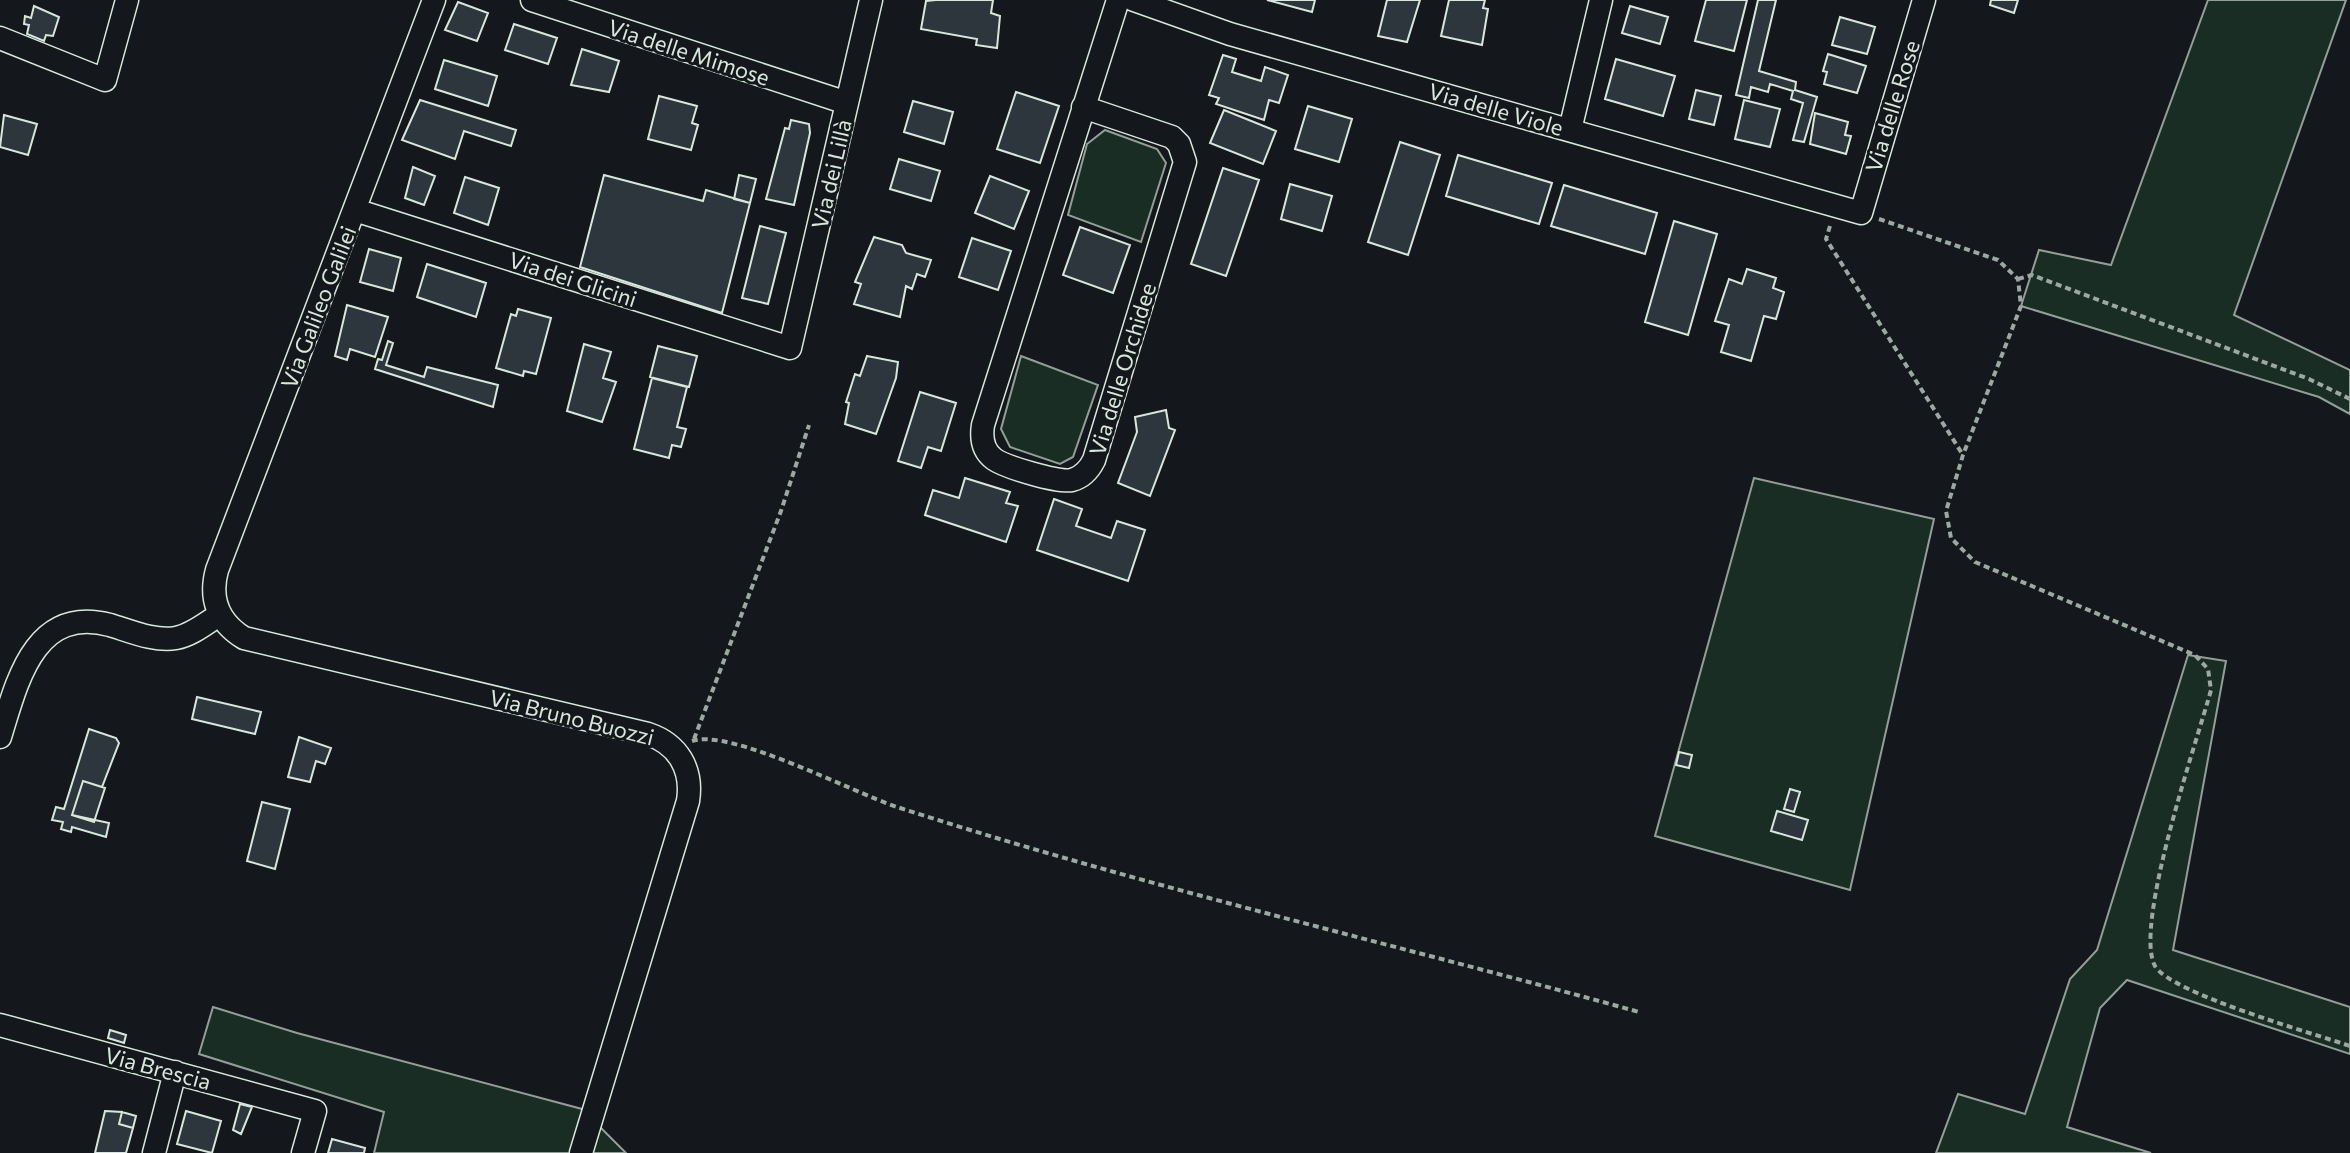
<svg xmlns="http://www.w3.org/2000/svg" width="2350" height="1153" font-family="Commissioner,sans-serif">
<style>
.green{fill:#1a2d24;stroke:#939e99;stroke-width:2}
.building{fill:#2c363c;stroke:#d8e6dc;stroke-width:2}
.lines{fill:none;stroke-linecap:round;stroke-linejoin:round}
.minor-casing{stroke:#d8e6dc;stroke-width:25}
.path{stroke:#9da8a2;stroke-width:4;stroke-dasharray:6 4;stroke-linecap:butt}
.minor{stroke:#14181c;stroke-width:22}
.labels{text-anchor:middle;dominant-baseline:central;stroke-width:6;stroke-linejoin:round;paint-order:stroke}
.street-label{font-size:22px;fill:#d8e6dc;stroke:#14181c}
</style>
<rect width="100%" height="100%" fill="#14181c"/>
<path class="green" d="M2208,0H2346L2234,315L2350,370V414L2319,397L2021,306L2039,250L2111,265Z
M1105,130L1157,149L1166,163L1141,242L1068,215L1087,144Z
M1021,356L1098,385L1073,457L1060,464L1010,447L1001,429Z
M1754,478L1934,519L1850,890L1655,836Z
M2188,655L2226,661L2173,950L2350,1007V1054L2127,980L2100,1008L2067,1127L2151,1153H1936L1958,1094L2025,1114L2070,979L2097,950Z
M213,1007L297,1033L582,1109L626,1153H374L384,1112L199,1054Z"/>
<path class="building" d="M936,0H993L991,13L1000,16L997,48L976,45L977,39L921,29L926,1Z
M1267,0H1315L1312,12Z
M1387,0H1420L1407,42L1378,36Z
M1449,0H1485L1483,8L1488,9L1482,45L1441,36Z
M1706,0H1747L1734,51L1695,41Z
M1758,0H1776L1759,71L1796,82L1795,90L1817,97L1804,142L1793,140L1803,103L1791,99L1793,91L1770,84L1768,92L1751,87L1749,98L1736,95Z
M1991,0H2018L2014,13L1990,5Z
M458,2L488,13L477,41L445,30Z
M34,6L59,17L53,36L46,35L44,41L27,34L29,25L24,24L25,16L31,18Z
M1630,6L1668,17L1660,44L1622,33Z
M1840,17L1875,27L1867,54L1832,45Z
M514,24L557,38L548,64L505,50Z
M582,49L619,61L609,92L571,85Z
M1828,54L1866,66L1857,93L1824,84L1827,72L1823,71Z
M1223,55L1236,59L1232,72L1261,81L1265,67L1288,75L1279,103L1269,100L1264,120L1216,104L1219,98L1209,95Z
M1616,59L1675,76L1663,116L1605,99Z
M444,60L497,76L488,106L435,89Z
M1696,90L1721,96L1714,125L1689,119Z
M1016,92L1059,106L1040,163L997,149Z
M659,96L697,106L692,123L698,125L691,150L648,139Z
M420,100L516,130L511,146L464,131L455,159L402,140Z
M1744,100L1780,109L1770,147L1735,139Z
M913,101L953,112L944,144L904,132Z
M1308,106L1352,119L1339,162L1295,149Z
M1224,110L1276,131L1263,164L1210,143Z
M1815,113L1848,122L1845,135L1851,136L1846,154L1810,144Z
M4,115L37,124L28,155L0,147Z
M791,120L809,124L810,133L794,205L766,199L785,128L789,129Z
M1400,142L1440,155L1408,255L1368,242Z
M1458,155L1552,183L1539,224L1446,196Z
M899,159L940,171L931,201L890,189Z
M413,167L435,176L424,205L405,198Z
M1223,168L1259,180L1226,276L1191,264Z
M604,175L703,201L706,190L750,203L722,313L580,267Z
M739,175L756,179L750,203L734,199Z
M990,176L1029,191L1014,229L975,213Z
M465,177L499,188L488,225L454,213Z
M1290,184L1332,196L1322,231L1281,219Z
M1564,185L1657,213L1645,254L1551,226Z
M1674,221L1717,234L1688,335L1645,322Z
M760,226L786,233L768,304L742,298Z
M1080,227L1130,245L1113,293L1063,275Z
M874,237L902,245L906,253L931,260L925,277L917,274L912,289L906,286L900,317L854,304L861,284L855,282Z
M972,238L1011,251L998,290L959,277Z
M369,249L401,258L393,291L360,282Z
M427,264L486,283L476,317L417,297Z
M1747,269L1776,278L1773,288L1784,292L1776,319L1764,316L1751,361L1721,352L1729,325L1715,321L1729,279L1742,284Z
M347,305L388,317L375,357L350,349L347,360L335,356Z
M518,309L551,318L536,374L524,371L523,376L496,368L511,314L516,316Z
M388,341L393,343L386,365L424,377L427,367L498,385L493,407L375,369L378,359L382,360Z
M584,344L611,352L603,378L616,382L602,422L567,411Z
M658,346L697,356L689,387L650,377Z
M867,356L898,362L896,378L876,434L845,424L849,403L846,402L855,374L860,376Z
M652,378L687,387L677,427L686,429L681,447L672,445L669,458L634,449Z
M920,392L956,403L941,451L928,447L921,468L898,461Z
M1166,410L1169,428L1175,430L1150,496L1118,483L1137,432L1135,417Z
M965,478L1010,492L1006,503L1018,506L1006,542L925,515L933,490L959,498Z
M1054,499L1082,509L1076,526L1111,538L1117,521L1145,530L1128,581L1037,550Z
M197,697L261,712L255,734L192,719Z
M89,729L116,738L119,743L102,787L83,781L72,815L109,823L106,837L72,827L71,832L61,829L63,822L52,820L56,807L64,809Z
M299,737L331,748L325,764L316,761L310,782L288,777Z
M1679,752L1692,755L1689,768L1676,765Z
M83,781L105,788L94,822L72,815Z
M1790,789L1800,792L1794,812L1784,809Z
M262,802L290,809L275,869L247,861Z
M1777,811L1808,820L1802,840L1771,831Z
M110,1030L126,1035L124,1043L108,1038Z
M240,1104L252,1107L241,1134L233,1130Z
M105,1111L122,1112L119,1124L133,1128L126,1153H95Z
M186,1111L221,1121L212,1153L177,1144Z
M122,1112L136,1116L133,1128L119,1124Z
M332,1139L365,1148L364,1153H328Z"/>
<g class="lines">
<g class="minor-casing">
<path id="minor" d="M434,0L217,570C209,599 218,622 244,638L648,734C678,744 693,769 688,801L581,1153
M532,0L847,103
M1134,0L1230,34L1861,213L1924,0
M0,38L105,80L127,0
M1083,107L1172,137L1179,144L1185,162L1094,460C1089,470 1083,477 1072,480C1059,483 1005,467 994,459C983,451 981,438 983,425L1118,0
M1570,130L1601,0
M355,210L790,348L871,0
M0,737C17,682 34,605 110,625C130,631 155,642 176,638C192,635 206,623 219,615
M0,1025L315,1111L303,1153
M154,1153L175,1072"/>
</g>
<path class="path" d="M1879,219L1998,260L2018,279L2021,306L1963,455L1946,511L1951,538L1975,562L2195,655L2208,669L2211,690C2197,741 2133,926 2155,966C2170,993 2315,1034 2350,1046
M1830,226L1826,239L1963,455
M2018,279L2032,275L2309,379L2350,399
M694,739L781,511L809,425
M692,741C730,728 852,792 897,807C1141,886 1391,943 1639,1012"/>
<use href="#minor" class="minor"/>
</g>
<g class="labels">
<g class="street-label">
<text transform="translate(689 52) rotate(18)">Via delle Mimose</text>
<text transform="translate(1892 106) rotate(-73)">Via delle Rose</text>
<text transform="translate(1496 109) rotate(16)">Via delle Viole</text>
<text transform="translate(831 174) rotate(-77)">Via dei Lillà</text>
<text transform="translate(573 279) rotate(18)">Via dei Glicini</text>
<text transform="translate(318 307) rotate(-69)">Via Galileo Galilei</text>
<text transform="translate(1122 369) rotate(-73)">Via delle Orchidee</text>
<text transform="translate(572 717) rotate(14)">Via Bruno Buozzi</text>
<text transform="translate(158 1068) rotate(15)">Via Brescia</text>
</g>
</g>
</svg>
